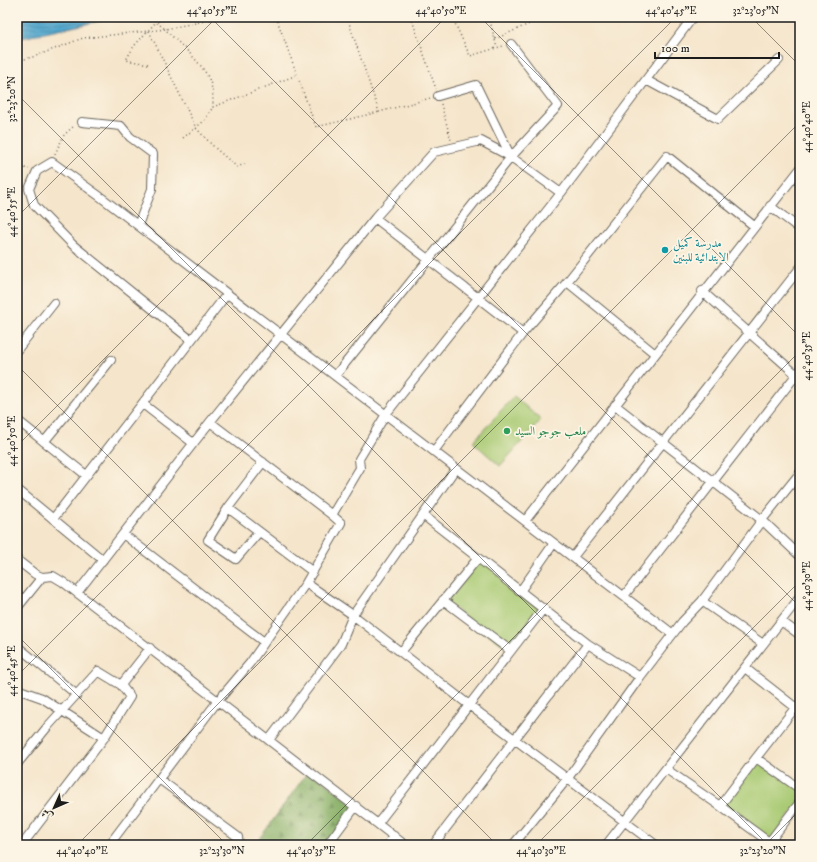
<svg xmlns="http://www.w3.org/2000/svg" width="817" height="862" font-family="'IM FELL DW Pica',Amiri,serif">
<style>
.forest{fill:url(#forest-firs);stroke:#516540}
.park{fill:#a9ca73;stroke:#627348}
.water{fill:url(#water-rules);stroke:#366074}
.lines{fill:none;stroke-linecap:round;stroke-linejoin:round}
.minor-casing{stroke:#686259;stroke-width:10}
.path{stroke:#686259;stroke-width:1.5;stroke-dasharray:1 3;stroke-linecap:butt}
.minor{stroke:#fff;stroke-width:8}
.ticks{fill:none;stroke:#1c1c1c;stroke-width:1;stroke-opacity:0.45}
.culture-dot{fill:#0f9aa8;stroke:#fcf5e5;stroke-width:1.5}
.leisure-dot{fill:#2e9e5b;stroke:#fcf5e5;stroke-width:1.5}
.labels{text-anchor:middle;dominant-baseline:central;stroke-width:3.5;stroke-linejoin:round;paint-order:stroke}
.culture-label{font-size:12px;fill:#0d838f;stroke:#fcf5e5;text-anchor:start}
.leisure-label{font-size:12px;fill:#27864d;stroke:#fcf5e5;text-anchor:start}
.neatline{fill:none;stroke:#1c1c1c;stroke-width:1.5}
.ticks-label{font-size:10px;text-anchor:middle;fill:#1c1c1c}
</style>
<defs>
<pattern id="forest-firs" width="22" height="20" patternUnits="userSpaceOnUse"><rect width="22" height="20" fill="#86ae65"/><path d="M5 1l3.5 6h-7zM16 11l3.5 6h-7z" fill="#6d8d52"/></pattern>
<pattern id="water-rules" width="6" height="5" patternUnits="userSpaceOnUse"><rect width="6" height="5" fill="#50a5cc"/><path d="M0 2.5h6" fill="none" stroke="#4286a5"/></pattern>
</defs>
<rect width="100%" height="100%" fill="#fcf5e5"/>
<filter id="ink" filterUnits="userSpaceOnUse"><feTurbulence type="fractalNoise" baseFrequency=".025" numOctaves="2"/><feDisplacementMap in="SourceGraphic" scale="8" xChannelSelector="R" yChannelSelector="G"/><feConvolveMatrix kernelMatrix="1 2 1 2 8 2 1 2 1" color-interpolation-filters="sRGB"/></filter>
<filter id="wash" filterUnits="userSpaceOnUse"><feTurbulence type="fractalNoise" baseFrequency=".012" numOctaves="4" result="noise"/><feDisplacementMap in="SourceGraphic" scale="16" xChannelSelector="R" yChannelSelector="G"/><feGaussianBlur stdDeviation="0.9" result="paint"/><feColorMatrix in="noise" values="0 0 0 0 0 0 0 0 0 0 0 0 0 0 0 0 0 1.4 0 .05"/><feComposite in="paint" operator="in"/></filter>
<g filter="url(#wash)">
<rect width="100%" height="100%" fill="#f5e5cb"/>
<path class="forest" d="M309,770L356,806L327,845H255Z"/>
<path class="park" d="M514,396L541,420L500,466L473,442Z
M478,558L544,608L511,651L443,600Z
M756,758L800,789V802L769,842L720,806Z"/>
<path class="water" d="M17,17H118L17,39Z"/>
</g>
<g filter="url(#ink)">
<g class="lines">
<g class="minor-casing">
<path id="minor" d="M646,80L718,119L779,60
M438,96L476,85L511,157
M82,122L121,126L130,137L153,154L152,189L138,225
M770,206L800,229
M375,218L523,333L567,282L654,353
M567,282L667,156L754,226
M702,291L799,377
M191,340L73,245L34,205L29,189L37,171L52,162L102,198L673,634
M17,350L54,303
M335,376L511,157L558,106L511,44
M143,404L193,443
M615,405L762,520L800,556
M17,420L86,475
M210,422L332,515
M44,442L111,360
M434,451L523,333
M17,489L103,560
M228,508L313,572
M423,515L588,644L640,677
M53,519L227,294
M525,521L800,169
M259,532L236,559L208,540L228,508L263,462
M123,534L264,642
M573,557L800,268
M17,560L35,574L42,577L53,576L63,582L405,845
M306,583L353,615L469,705L656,845
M521,590L554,543
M77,593L210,422L375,218L434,152L481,141L511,157L561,193
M624,596L800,370
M443,600L511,651
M702,601L763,644
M17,608L42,577
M781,621L800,635
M17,646L77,695
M401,652L478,558
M745,668L800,711
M17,689L42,698L104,738L22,845
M104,738L130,697L121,685
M269,740L341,644L353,615L456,468
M756,758L795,708
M17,764L49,725L98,671L121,685L150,648
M666,769L720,806
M159,779L238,837L239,845
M378,823L544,608
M769,842L720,806L756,758L800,789
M109,845L217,702L250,663L306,583L341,523L332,515L360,468L359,459L386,414L561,193L693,17
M327,845L356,806
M387,845L394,836
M433,845L588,644
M513,845L568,778L640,677L682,622L702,601L762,520L800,473
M606,845L800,597
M767,845L800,802"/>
</g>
<path class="path" d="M170,17L156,22L165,29L225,17
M276,17L316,127L379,112
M347,17L379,112L431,98
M411,17L436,89
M452,17L470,56L503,46
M489,17L497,48
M537,17L538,20L548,17
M495,39L538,20
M17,61L36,56L83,38L149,31
M148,64L126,60L134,46L156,22
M441,104L451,140
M183,138L204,121L213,107
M55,154L64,135L75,125
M245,164L237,167L214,147L196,128L149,31L165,29C179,44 200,60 209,79C213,88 213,98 213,107L297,75
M17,166L29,169"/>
<use href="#minor" class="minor"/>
</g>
</g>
<path class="ticks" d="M210,17L800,607M480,17L800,337M751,17L800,66M17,94L768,845M17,217L217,17M17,365L497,845M17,446L446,17M17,635L227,845M17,676L676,17M77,845L800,122M306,845L800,351M536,845L800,581M765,845L800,810"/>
<circle class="culture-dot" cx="665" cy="250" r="4"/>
<circle class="leisure-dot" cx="507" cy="431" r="4"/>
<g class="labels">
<g class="culture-label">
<text x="673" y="243">مدرسة كميل<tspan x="673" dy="14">الابتدائية للبنين</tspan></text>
</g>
<g class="leisure-label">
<text x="515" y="431">ملعب جوجو السيد</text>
</g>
</g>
<rect width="817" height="862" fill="none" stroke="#fcf5e5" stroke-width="44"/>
<g transform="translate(54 808) rotate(225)" stroke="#fcf5e5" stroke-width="3" paint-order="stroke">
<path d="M0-3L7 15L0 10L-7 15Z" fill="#1c1c1c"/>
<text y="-6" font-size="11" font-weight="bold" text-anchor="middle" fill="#1c1c1c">ش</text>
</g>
<path d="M655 52v6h124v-6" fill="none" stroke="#1c1c1c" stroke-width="2"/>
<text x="661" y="52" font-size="12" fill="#1c1c1c" stroke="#fcf5e5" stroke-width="3" paint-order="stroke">100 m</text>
<rect x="22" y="22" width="773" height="818" class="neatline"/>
<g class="ticks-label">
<text x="212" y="14">44°40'55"E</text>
<text x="441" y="14">44°40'50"E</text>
<text x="671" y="14">44°40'45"E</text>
<text x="756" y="14">32°23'05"N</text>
<text transform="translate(11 99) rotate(-90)" y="4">32°23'20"N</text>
<text transform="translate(806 127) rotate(-90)" y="4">44°40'40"E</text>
<text transform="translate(11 212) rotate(-90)" y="4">44°40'55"E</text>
<text transform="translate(806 356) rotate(-90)" y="4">44°40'35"E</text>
<text transform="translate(11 441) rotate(-90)" y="4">44°40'50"E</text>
<text transform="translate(806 586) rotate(-90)" y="4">44°40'30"E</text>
<text transform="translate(11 671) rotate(-90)" y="4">44°40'45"E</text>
<text x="82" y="854">44°40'40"E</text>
<text x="222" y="854">32°23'30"N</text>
<text x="311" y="854">44°40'35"E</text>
<text x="541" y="854">44°40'30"E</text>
<text x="763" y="854">32°23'20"N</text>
</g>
</svg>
